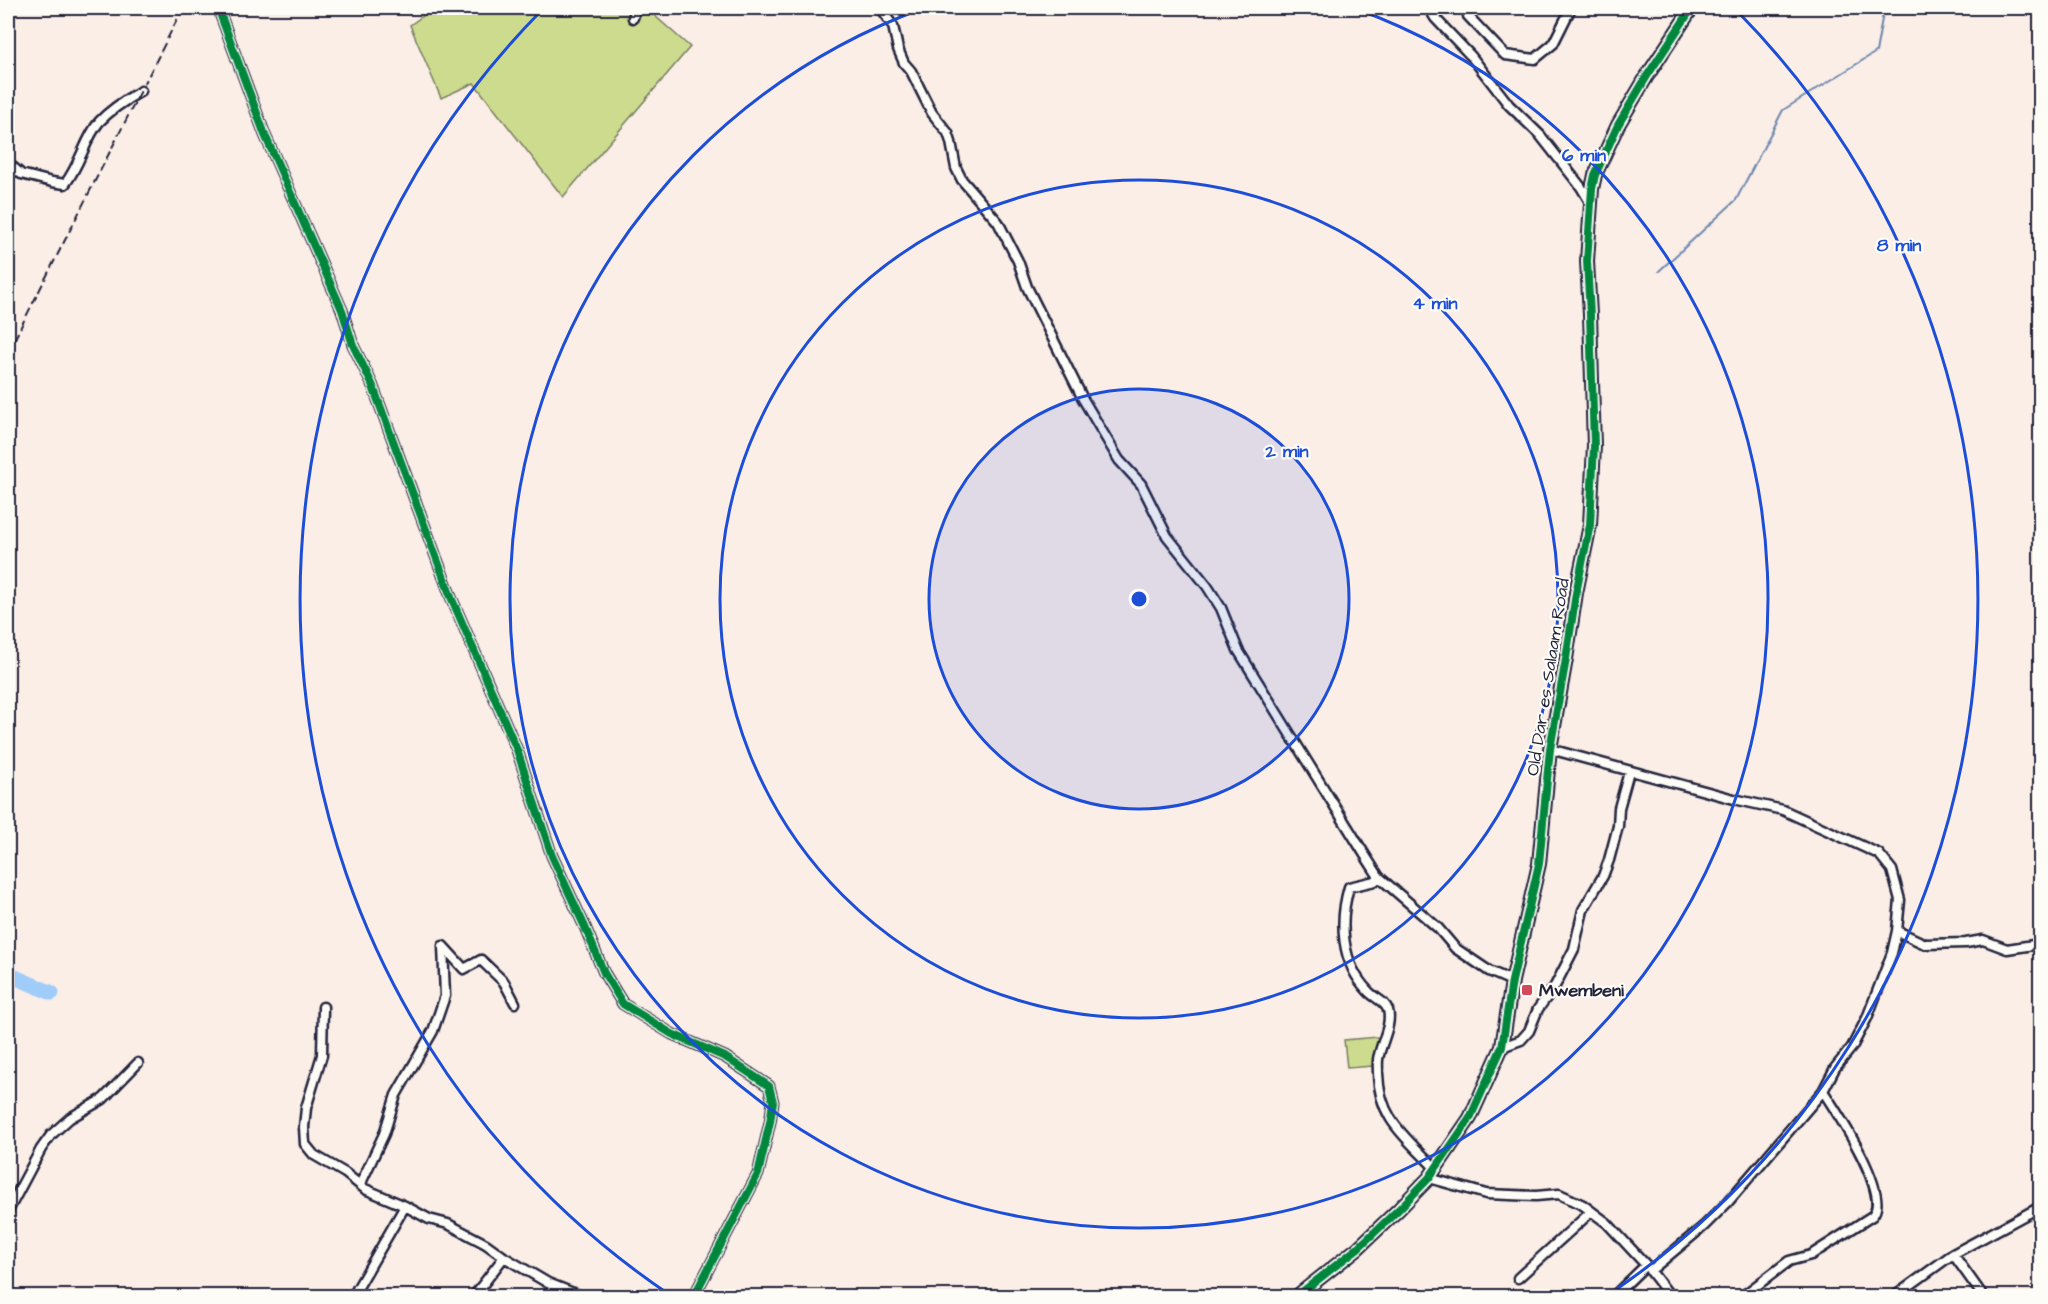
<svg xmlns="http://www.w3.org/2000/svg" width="2048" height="1304" font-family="'Architects Daughter',sans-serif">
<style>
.green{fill:#cddb8e;stroke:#787e64;stroke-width:1.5}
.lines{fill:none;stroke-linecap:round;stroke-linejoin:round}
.stream{stroke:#6e88ae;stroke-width:2}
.river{stroke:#a0ccfa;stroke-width:15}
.street-casing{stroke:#22223b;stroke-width:13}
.secondary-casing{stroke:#22223b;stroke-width:16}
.street{stroke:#fdfcf7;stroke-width:8}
.secondary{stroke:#fdfcf7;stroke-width:12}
.rail{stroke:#22223b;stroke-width:2;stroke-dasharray:9 4.5;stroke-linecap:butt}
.cycleway-casing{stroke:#fdfcf7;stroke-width:11}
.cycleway{stroke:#00873e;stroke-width:8}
.ring{fill:none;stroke:#1d4ed8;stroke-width:3}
.poi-dot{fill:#d1495b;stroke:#fdfcf7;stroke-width:2}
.labels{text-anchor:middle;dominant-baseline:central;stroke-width:4.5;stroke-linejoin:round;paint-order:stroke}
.street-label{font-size:18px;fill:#22223b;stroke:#fdfcf7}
.poi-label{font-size:18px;font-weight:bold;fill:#22223b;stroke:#fdfcf7;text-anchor:start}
.centre{fill:#1d4ed8;stroke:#fdfcf7;stroke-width:3}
.ring-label{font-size:18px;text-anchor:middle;font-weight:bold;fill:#1d4ed8;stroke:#fdfcf7;stroke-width:4.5;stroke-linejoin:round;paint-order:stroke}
</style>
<rect width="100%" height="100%" fill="#faeee7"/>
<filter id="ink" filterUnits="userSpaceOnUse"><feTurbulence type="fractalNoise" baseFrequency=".0167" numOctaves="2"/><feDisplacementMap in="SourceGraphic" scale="12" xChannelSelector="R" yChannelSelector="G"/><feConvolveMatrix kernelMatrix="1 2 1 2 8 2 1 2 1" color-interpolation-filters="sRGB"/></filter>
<g filter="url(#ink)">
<path class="green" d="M434,8H646L690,47L563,197L474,83L441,98L410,25Z
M1378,1037L1373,1066L1347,1068L1344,1040Z"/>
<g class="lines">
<path class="stream" d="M1659,271L1736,200L1783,110L1876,52L1884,8"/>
<path class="river" d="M8,974L52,993"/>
<g class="street-casing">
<path id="street" d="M880,8L893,26L898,49L904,63L911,71L932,113L948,133L951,142L956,168L962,180L998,222L1018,261L1027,287L1083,399L1119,460L1141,484L1167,536L1207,586L1221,608L1238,650L1368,860L1379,877L1438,928L1455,948L1489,971L1512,981
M1429,8L1435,18L1471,56L1509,105L1540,135L1581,187L1590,202
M1475,8L1468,16L1505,55L1535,59L1553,44L1571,8
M221,16L265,135L342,310L353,345L372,384L451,597L517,750L552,856L585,927L604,973L623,1004L672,1034L725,1057L769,1086L773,1102L770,1122L758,1174L694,1296
M633,18L636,8
M8,163L21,174L52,182L65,184C80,165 85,139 99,122C111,109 127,99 141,91
M1550,749L1734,799L1783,810L1879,854L1892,870L1900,900L1897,931L1892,953L1867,1018L1852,1047L1835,1068L1823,1091L1728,1202L1704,1226L1650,1271
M1379,877L1375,881L1349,887C1339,922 1341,963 1368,991C1374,998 1385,1001 1388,1010C1392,1024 1382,1041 1379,1055C1377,1060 1378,1067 1378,1073C1379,1120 1406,1137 1436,1169
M1897,931L1925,944L1966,943L1983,940L2007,949L2040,944
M323,1007L322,1055L306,1108L304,1127L305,1144L314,1155L345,1173L365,1189L405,1206L429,1219L448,1224L486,1244L504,1257L548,1283L581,1296
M1502,1047L1521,1040L1529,1031L1538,1009L1555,986L1574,949L1583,910L1603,876L1609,860L1618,826L1619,808L1629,772
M1429,1178L1486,1194L1536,1196L1559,1194L1583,1205L1607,1223L1646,1265L1670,1296
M360,1185L384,1134L396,1095L433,1031L445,996L443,946L464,969L481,960L504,982L515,1003
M8,1211L41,1149L51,1135L70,1118L103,1099L138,1063
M1953,1254L1983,1296
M1518,1278L1591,1212
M353,1296L405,1206
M474,1296L504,1257
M1614,1296L1646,1265
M1743,1296L1789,1261L1811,1255L1872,1216C1893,1196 1836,1111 1823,1091
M1895,1296L1953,1254L2040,1207"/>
</g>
<g class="secondary-casing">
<path id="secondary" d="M1297,1296L1358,1248L1399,1209L1429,1178L1470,1118L1502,1047L1512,981L1539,864L1550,749L1566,659L1576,593L1590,525L1594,446L1590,315L1587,261L1592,189L1595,175L1618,125L1647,76L1692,8"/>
</g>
<use href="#street" class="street"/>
<use href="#secondary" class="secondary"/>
<path class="rail" d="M8,352L183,8"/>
<g class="cycleway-casing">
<path id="cycleway" d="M221,16L265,135L342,310L353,345L372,384L451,597L517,750L552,856L585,927L604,973L623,1004L672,1034L725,1057L769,1086L773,1102L770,1122L758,1174L694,1296
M1297,1296L1358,1248L1399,1209L1429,1178L1470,1118L1502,1047L1512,981L1539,864L1550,749L1566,659L1576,593L1590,525L1594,446L1590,315L1587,261L1592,189L1595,175L1618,125L1647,76L1692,8"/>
</g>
<use href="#cycleway" class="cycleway"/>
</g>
</g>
<circle cx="1139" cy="599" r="210" fill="#1d4ed8" fill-opacity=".12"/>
<g class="ring">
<circle cx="1139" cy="599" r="210"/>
<circle cx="1139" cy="599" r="419"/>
<path d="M1354 8A629 629 0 1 1 924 8"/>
<path d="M670 1295A839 839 0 0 1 541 11M1737 11A839 839 0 0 1 1608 1295"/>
</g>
<rect class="poi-dot" x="1521" y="984" width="12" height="12" rx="3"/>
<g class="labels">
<g class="street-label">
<text transform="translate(1548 677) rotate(-81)">Old Dar es Salaam Road</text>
</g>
<g class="poi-label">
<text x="1539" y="990">Mwembeni</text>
</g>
</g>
<circle cx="1139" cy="599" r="9" class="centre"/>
<g class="ring-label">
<text x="1584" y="161">6 min</text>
<text x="1899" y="251">8 min</text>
<text x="1435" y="309">4 min</text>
<text x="1287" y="457">2 min</text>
</g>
<rect width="2048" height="1304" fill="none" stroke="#fdfcf7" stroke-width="30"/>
<rect x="15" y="15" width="2018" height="1274" fill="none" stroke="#22223b" stroke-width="2" filter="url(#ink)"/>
</svg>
